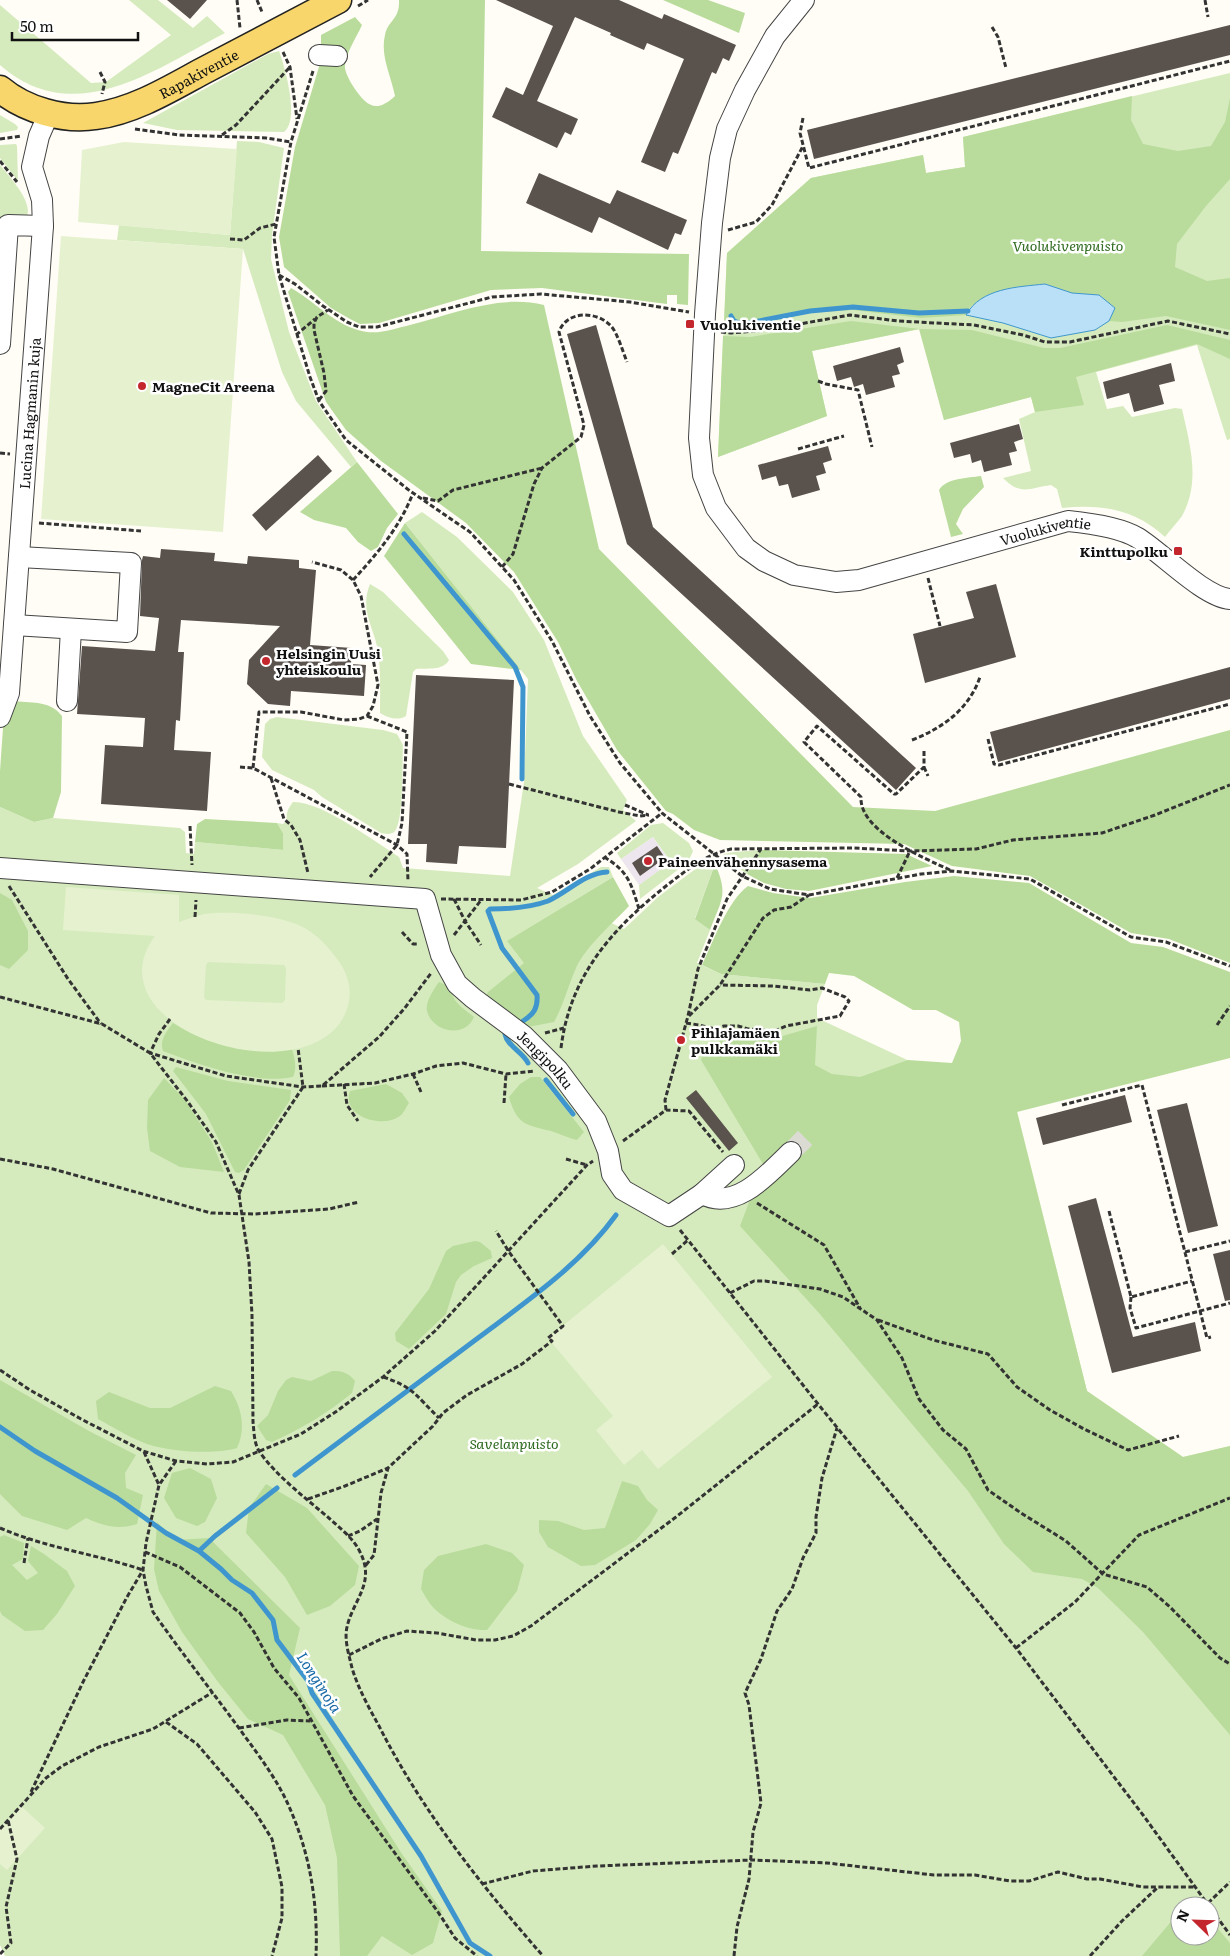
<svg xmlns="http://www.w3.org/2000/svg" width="1230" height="1956" font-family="Literata,serif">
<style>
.industrial{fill:#eee6ef}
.green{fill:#d5ebbd;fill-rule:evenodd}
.forest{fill:#b9dc9c}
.pitch{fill:#e6f2cf;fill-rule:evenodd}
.water{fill:#b9e0f7;stroke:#3f96cf}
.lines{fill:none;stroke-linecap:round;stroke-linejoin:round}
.stream{stroke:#3f96cf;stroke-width:5}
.building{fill:#5a524d}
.minor-tunnel{stroke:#dbdad3;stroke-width:20;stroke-dasharray:20 10;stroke-linecap:butt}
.minor-casing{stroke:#444;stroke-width:22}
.major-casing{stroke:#222;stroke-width:29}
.path{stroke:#333;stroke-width:3;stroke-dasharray:5 2.5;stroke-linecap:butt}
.minor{stroke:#fff;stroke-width:20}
.major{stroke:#f9d66b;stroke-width:26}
.poi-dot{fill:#c4262e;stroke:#fff;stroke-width:2}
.labels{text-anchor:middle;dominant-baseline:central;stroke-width:5;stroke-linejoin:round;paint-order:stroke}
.street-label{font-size:14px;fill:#111;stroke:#fff}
.park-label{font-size:14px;font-style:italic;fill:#2f6b1f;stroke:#fff}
.poi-label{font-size:14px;font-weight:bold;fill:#111;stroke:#fff;text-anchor:start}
.water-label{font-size:15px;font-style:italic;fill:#1768a6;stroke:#fff}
</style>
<rect width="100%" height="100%" fill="#fffdf5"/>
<path class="industrial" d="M653,837L671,863L639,885L621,859Z"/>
<path class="green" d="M129,0H158L193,28L207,16L225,33C154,70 74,130 0,65V5L91,83L106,82L171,35Z
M279,51C285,67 300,120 284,132L177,130L143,123L268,54Z
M1230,73V439L1227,440L1197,345L1096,372L1107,409L1123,406L1132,417L1175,408L1182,409C1190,445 1201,481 1182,516C1177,523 1170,530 1165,537C1135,509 1101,504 1062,508L1057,489L1051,485C1029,488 1021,496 1003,478L1031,471L1019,419L1035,412L1031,397L944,420L920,329L812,351L827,416L718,457L727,253L811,178L923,155L926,173L965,167L963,137Z
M0,115L15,124L18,127L17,130L0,133Z
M237,141L259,142L284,148L272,235L271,259L289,332L316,401L357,462L351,467L296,401L282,372L243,249L117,240L119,225L230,235Z
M16,144L17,146L18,181L0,158V145Z
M0,165C9,176 37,206 25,219L0,218Z
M422,512L457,537L513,592L544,640L583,736L627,800L623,810L636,821L578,864L537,888L553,895L601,867H609L613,877L570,903L624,929L658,897L698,867L715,864L695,918L710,930L697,963L721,974L825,984L817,1005V1018L1017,1111L1087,1391L1183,1457L1230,1446V1956H5L0,1945V807L34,822L53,818L180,828L185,832L186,853L194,854L195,842L283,850V833L277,823L283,824L287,820C286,812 288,809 293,802C321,801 374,841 399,857L403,868L510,876L524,782L528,679L405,523ZM1180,1906H1210V1936H1180Z
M370,584L383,592L443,651L449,660C443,671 427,668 416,669L413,672L406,716C398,721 388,718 380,713C380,693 381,672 378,652C375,628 359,611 370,584Z
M277,717L383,730L397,734L403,745C402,761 404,820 395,831C392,835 385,834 381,833L322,797L314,790L272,770L262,757L265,724L270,719Z
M663,823L689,843L693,851L689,860L684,865L640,899L639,885L671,862L653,837L621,859L617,853L651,825Z
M761,850L747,874L723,857L724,854L734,852Z"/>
<path class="forest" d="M399,0H485L481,251L689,254L688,305L677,304V295H667V304L542,288L491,290L379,323L360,324L350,319L331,308L284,267L279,237L295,147L321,60V35L355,17L362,25C356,38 347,51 345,65C344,71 350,81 353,86C366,106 376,114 395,96C391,75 380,56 385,35C388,20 400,20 399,0Z
M663,0H708L745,13L739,33Z
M1132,96L1131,120L1143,144L1178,151L1211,146L1225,122L1230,98V179L1206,206L1177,244L1175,267L1207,281L1230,278V330L1166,316L1122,322L1109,321L1114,308L1099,295L1072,293L1045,284L981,300L970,307L966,315L921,318L853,310L809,313L745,326L724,324L727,253L811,178L923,155L926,173L965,167L963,137Z
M291,288C314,301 333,323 358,330C376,336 393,329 410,325C453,314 500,294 544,305L599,549L853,807L935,811L1230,730V963L1169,939L1131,933L1030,876L952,866L904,844L720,840L694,830L673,814L666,811L617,750L577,681L558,642L514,572L466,523L381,461L346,430L326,402L288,292Z
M851,321L920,329L972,330L1044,348H1060L1167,325L1230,340V359L1197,344L1076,377L1084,405L1035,412L1031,397L944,420L919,329L812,351L827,416L718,457L723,336L750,337Z
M357,462L398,514L387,528L378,547L371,551L358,542L346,528L314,520L300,512Z
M981,476L984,487L963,509L956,524L963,534L951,537L939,490C946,478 968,478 981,476Z
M405,523L507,652L521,670L471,664L384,556Z
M12,701C30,703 50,700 62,716L61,792L53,818L34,822L0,807V771L3,728Z
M205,819L277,823L283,833V850L195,842L197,824Z
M761,850L906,854L932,866L809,891L786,889L764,883L747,874Z
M715,864C729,895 721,900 710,930L695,919Z
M954,876L1029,883L1131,943L1163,947L1230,972V1058L1017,1112L1087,1391L1183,1457L1230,1446V1735L1143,1632L1098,1588L1082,1579L1033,1572L1004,1544L968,1491L819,1313L740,1226L751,1197L766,1169L701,1060L705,1045L718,1035L738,1034L779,1037L817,1026L815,1065L832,1074L860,1077L908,1060L952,1063L961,1041L959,1022L936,1010H913L854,976L829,973L825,984L721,974L702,965C713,942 728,900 748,886L773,893L810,898L905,882Z
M613,877L629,906C613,923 586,946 576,968C568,986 564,1004 554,1022L528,1027L484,999L488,992L524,963L507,941Z
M0,893L12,900L28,931V950L9,969L0,965Z
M439,982C449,985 450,991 455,1000C460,1007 468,1012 474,1017C465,1039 432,1032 427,1011C425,1002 434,989 439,982Z
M173,1023C206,1045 253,1055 292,1049C295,1059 297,1068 293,1077C256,1085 197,1064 163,1051C159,1040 167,1031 173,1023Z
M176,1067L228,1081L291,1090L290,1100L244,1170L239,1173L235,1172L206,1114L173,1071Z
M531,1077H540L584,1132L577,1140C568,1138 561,1134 551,1131C526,1125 517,1125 509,1097L520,1084Z
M164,1078L185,1100L212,1142L224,1172L180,1167L150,1151L147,1128L148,1100Z
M386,1084L402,1093L409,1103C406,1107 404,1113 400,1116C383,1129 341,1117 350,1091Z
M475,1241L480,1242L491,1251L492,1258L474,1266L461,1275L456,1282L446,1314L409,1349L396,1341L395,1333L429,1289L446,1251L453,1246Z
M332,1371C342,1371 348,1372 355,1381L352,1393C328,1413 301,1429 272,1442L266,1440L257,1426L268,1415L278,1391L286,1380L292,1377L311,1381Z
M0,1380L89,1431L136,1455L125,1473L126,1488L143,1495L137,1524C118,1530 104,1526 86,1518L67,1530L22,1516L0,1494Z
M215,1386L231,1391C242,1409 246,1428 237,1448C215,1455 164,1452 142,1442C127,1436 113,1427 98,1419L96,1401L109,1392L150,1408H170Z
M190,1468L211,1479L217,1498L205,1522L197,1526L176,1518L164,1498L172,1473Z
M622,1481L638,1486L647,1500L658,1510L650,1524L636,1540L595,1565L581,1566L548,1547L539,1532V1520L558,1521L584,1530L605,1528Z
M266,1484L307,1508L359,1566L355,1585L330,1606L307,1615L285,1577L246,1533L249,1508Z
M157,1522L175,1540L209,1538L300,1628L289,1675L402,1854L442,1911L433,1943L412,1955L382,1936L367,1956H340L337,1858L325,1805L283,1735L248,1719L218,1682L182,1632L159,1591L154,1569Z
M4,1535L24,1543L23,1559L12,1565L27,1580L38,1573L28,1561L31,1546L44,1554L67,1571L75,1586L57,1614L43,1630L25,1631L2,1615L0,1611V1537Z
M486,1544L512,1553L524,1565L517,1591L487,1630C468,1631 444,1620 431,1605C427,1600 424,1594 421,1589L424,1570L438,1556Z
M1180,1911V1936H1210V1919L1230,1943V1956H1142Z"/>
<path class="pitch" d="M124,142L237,149L230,235L78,222L82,150Z
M61,236L243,249L223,532L41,519Z
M66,887L179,895V922C187,919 196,916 204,914C231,910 282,915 305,928C320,937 333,952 342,966C353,985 352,1005 340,1023C288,1093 90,1024 155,936L63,930ZM208,962L284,965L286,968L285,1000L282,1003L206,1000L204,997L206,965Z
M663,1244L772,1377L658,1469L642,1450L624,1465L596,1430L613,1416L548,1338Z
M21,1806L45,1828L7,1870L0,1864V1829Z"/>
<path class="water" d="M1045,284L1072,293L1099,295L1115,308L1109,321L1095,330L1051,338L1003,323L966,315C981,288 1017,287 1045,284Z"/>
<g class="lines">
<path class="stream" d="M731,316L734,321L743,324L810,311L853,307L919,313L968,311
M404,534L515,667L523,687L522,779
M522,1024L523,1021C534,1014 538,1008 537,995L502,948L488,911L490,909C510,909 529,908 548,901C568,892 585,873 607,872
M508,1032L505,1034C507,1046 523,1052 528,1063
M546,1080L573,1114
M0,1427L35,1451L117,1498L166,1533L199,1551L221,1569L232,1580L252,1593L273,1620L277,1640L308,1681L312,1693L421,1856L470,1943L490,1956
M295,1475C356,1430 417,1384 478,1338C526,1302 580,1265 616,1215
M199,1551L215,1536L277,1488"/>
</g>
<path class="building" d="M167,0H207L190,19Z
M496,0H619L662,19L664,14L736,45L729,61L723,58L716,74L712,72L678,154L673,152L665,172L641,162L684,59L647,43L644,50L610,35L611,33L575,17L537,101L578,119L571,135L565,132L557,148L492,117L506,87L523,95L553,26Z
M1230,25V55L814,159L807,130Z
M539,173L610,204L617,190L687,220L681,235L675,233L668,250L599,217L592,233L526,203Z
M596,325L653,527L916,768L896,790L627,544L567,334Z
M900,347L904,362L897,365L900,374L892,376L895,387L866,395L863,384L854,387L851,377L837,381L833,366Z
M1171,363L1175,381L1159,385L1164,404L1134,412L1129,393L1107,399L1103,382Z
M1019,424L1023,439L1014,442L1017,451L1009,453L1012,465L984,472L981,460L972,463L970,454L954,458L950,443Z
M828,446L832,460L823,463L826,473L816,476L820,490L792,498L788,484L779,486L776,476L762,480L758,465Z
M318,455L332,471L266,531L252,515Z
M161,549L215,553L214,561L247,564L248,556L299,560V568L316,570L310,645L352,648L351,664L366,665L364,696L291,691L290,706L268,704L247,684L249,660L280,626L181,620L178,652H184L180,721L176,720L174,750L211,752L207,811L101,804L105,745L143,747L145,718L77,714L82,646L155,651L159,618L140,616L142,560L143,556L160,558Z
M996,584L1016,657L925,683L913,634L974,618L966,592Z
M1230,667V699L998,762L990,732Z
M416,675L514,680L506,848L459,846L457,864L426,862L427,844H408Z
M657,846L665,858L640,876L632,863Z
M696,1090L738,1143L729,1151L686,1098Z
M1125,1095L1132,1122L1043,1145L1036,1118Z
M1187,1103L1218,1226L1188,1233L1157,1110Z
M1096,1198L1133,1337L1195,1322L1201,1351L1112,1373L1068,1206Z
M1230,1250V1300L1225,1301L1213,1254Z"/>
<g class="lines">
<path class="minor-tunnel" d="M791,1152L810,1133"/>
<g class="minor-casing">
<g id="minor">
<path id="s1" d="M804,0L775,36L745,90L727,129L720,158L712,223L705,314L699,438L703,475L716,508L746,548L764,561L794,575L836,582L859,580L1068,521C1088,523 1120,527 1138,538C1162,553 1204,597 1230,599"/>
<path d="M319,55L337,56"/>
<path d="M0,344L8,225L43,226"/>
<path d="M14,625L127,632L131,563L19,557"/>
<path d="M67,701L71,629"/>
<path id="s2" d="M0,717L9,693L43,226L42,200L32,167L39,136L49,113"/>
<path id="s3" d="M0,868L425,899L441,955L457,984L473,998L524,1036L558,1070L596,1121L608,1151L612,1174L623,1190L669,1216L702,1194L734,1165"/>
<path d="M702,1194C736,1212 769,1173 791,1152"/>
</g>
</g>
<g class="major-casing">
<g id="major">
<path id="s4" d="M0,89C25,110 64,121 96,116C133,111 168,90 201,72C246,48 292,24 338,0"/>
</g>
</g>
<path class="path" d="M237,0L240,28
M257,0L262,12
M1205,0L1208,17
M358,6L368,0
M992,27L998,37L1006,68
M283,52L290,67L297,119
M313,71L291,142L274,237L279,275L310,377L319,401L346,440L410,491L470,532L514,580L552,641L590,716L620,763L662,813L742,876L770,889L809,895L921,874L951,871L1030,879L1131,937L1166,942L1230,966
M100,72L105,82L102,94
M803,118L800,133L809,168L1230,61
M135,129L179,135L266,138L291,142
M222,135L236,125L290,67
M0,139L22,136
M0,161L17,182
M728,230L756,222L772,205L803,146
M230,239L244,240L260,228L276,224
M279,275L295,284L323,306L347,322L359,327H377L492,297L541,294L630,302L689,312
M721,332L731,333L766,330L850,315L898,321L974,325L1023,335L1045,342H1070L1168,321L1230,334
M296,335L315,319
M818,381L826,384L858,390L872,447
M319,400L326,391L324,373L314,330V323L317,317L328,310
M798,449L844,436
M0,453L10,454
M423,498L438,501L453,490L542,468
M39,523L141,531
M502,567L513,554L534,484L542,468L581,437L584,425L559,332C566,311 596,310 611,326C617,332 623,352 627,362
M928,578L940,626
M353,580C377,554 400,527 413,493
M367,716L407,732L402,823L397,845L370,877
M988,739L994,764L999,765L1230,704
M912,740C943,728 969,709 980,677
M924,751V767L896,794H894L817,726L804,742L861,797C859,831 924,858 950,870
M240,767L253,768L397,845L407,854L408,881
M924,767L928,776
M253,768L259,712H301L344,720L359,719L367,716L373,706L378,685L361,596L353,580L341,570L312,562
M271,778L284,819L291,825L300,840L308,873
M509,784L619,812L640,816L649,815
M625,805L648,815
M190,826L192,865
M604,857C628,871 631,883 639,909
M897,878L910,851
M9,886L68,979L101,1024
M441,899L521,900L552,892L590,869L662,813
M454,899L465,921L481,945
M195,917L196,900
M402,932L413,944H419
M454,935L482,899
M0,997L102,1024L150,1053L188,1102L216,1142L239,1195L249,1262L252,1315L253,1422C254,1431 254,1443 259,1451C275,1475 308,1500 330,1519C341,1529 354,1539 360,1552C376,1583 353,1600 347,1627C344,1640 349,1655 352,1668C358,1688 369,1708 379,1726C422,1811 481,1885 543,1956
M689,1016L720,985L763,918L774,910L791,907L809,895
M170,1019L159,1034L150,1053L226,1076L303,1087L322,1086L379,1037L404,1009L432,972
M686,1023L699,1025L715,1029L724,1026H738L748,1029L775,1031L786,1026L840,1016L849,1001L845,997L822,988L810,990L774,986L720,985
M1217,1025L1230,1006
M545,1033L564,1028
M561,1048C570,976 611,930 666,886C687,870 704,855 731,849L854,848L910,851L976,849L1013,840L1102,833L1155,815L1230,785
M413,1074L421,1092
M344,1084L347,1105L358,1121
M322,1086L375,1083L413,1074L436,1066L463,1063L506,1074L535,1071
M504,1103L506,1074
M1062,1105L1142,1085L1207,1338L1211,1337
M666,1110L665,1100L688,1016L698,969L727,899L761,849
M623,1141L666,1110L689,1111L723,1152
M0,1159L53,1169L211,1213L254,1214L329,1209L359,1202
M566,1159L587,1165
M239,1194L248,1170L303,1087L298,1048
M757,1203L824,1245L860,1308
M1109,1211L1131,1297L1192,1281
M680,1230L818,1404L1016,1648L1143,1815L1230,1935
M1185,1252L1230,1241
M672,1254L688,1240
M730,1293L754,1281H765L820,1289L843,1297L877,1320L902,1358L919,1399L943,1430L966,1449L988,1490L1021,1513L1066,1541L1103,1574L1147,1587L1170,1607L1220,1658L1230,1664
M1131,1297L1130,1308L1136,1328L1230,1303
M878,1320L933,1340L988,1354L1017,1387L1050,1410L1084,1429L1128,1450L1179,1436
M0,1370L30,1390L81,1419L143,1451L176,1461L207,1464L233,1462L301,1434L337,1411L383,1377L435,1331L587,1165L593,1161
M383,1377C414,1387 417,1397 439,1418
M144,1452L159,1485
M176,1461L159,1485L146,1543L143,1570L146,1586L153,1612C181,1652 212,1691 241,1731C260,1757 279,1782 291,1811C311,1858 318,1906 316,1956
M308,1499L345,1486L388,1468L433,1426L443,1413L467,1395L522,1364L552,1341L548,1338L563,1326L509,1252L496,1231
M0,1528C46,1548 96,1554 143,1570
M348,1536L360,1531L377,1519
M145,1552L180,1567L240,1613L254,1632L274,1668L299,1698L353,1796L438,1912L455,1938L477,1956
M24,1563L28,1538
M366,1565L374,1555L381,1493L388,1468
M1016,1648L1075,1602L1139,1535L1230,1498
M349,1655L381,1639L407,1631L437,1633L476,1640H495L513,1636L531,1626L676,1517L818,1404
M166,1722L197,1744L255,1812L272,1839L282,1887V1918L272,1956
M239,1728L287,1720L310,1721
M31,1792L83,1682L127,1597L143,1570
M0,1829L46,1778L62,1766L99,1747L153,1729L213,1692
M482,1884L533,1871L597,1866L752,1860L827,1863L934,1875H975L1010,1881H1029L1058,1872L1087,1879H1100L1143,1887H1195
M1208,1903L1230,1882
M0,1954L11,1943L6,1907L17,1859L8,1820
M734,1956L737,1927L749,1879L753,1832L761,1803L749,1705L745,1693L761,1659L777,1611L792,1589L803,1558L816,1533V1517L822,1478L837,1428
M1090,1956L1122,1921L1157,1888"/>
<use href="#minor" class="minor"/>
<use href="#major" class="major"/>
</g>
<g class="poi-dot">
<rect x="685" y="319" width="10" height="10" rx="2.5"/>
<circle cx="142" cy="386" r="5"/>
<rect x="1173" y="546" width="10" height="10" rx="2.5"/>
<circle cx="266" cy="661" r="5"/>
<circle cx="648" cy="861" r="5"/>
<circle cx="681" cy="1040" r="5"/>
</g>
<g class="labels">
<g class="street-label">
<text stroke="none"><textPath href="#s4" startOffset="214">Rapakiventie</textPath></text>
<text stroke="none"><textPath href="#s2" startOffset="306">Lucina Hagmanin kuja</textPath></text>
<text stroke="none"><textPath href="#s1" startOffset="899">Vuolukiventie</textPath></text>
<text stroke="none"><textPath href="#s3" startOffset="634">Jengipolku</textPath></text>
</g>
<g class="park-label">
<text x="1068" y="245">Vuolukivenpuisto</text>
<text x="514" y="1443">Savelanpuisto</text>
</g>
<g class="poi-label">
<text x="700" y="324">Vuolukiventie</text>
<text x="152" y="386">MagneCit Areena</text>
<text x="1168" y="551" text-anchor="end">Kinttupolku</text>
<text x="276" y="653">Helsingin Uusi<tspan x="276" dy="16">yhteiskoulu</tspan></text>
<text x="658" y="861">Paineenvähennysasema</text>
<text x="691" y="1032">Pihlajamäen<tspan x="691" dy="16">pulkkamäki</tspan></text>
</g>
<g class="water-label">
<text transform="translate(320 1682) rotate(57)">Longinoja</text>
</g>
</g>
<g transform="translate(1195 1921) rotate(293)"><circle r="24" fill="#ffffff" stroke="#a0a0a0"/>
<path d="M0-4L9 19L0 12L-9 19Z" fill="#c4262e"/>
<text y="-8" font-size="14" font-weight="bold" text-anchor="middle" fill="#111111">N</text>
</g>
<path d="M12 32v8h126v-8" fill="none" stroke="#111111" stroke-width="2.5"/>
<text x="20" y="32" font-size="15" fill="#111111" stroke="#ffffff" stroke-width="4" paint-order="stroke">50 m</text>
</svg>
